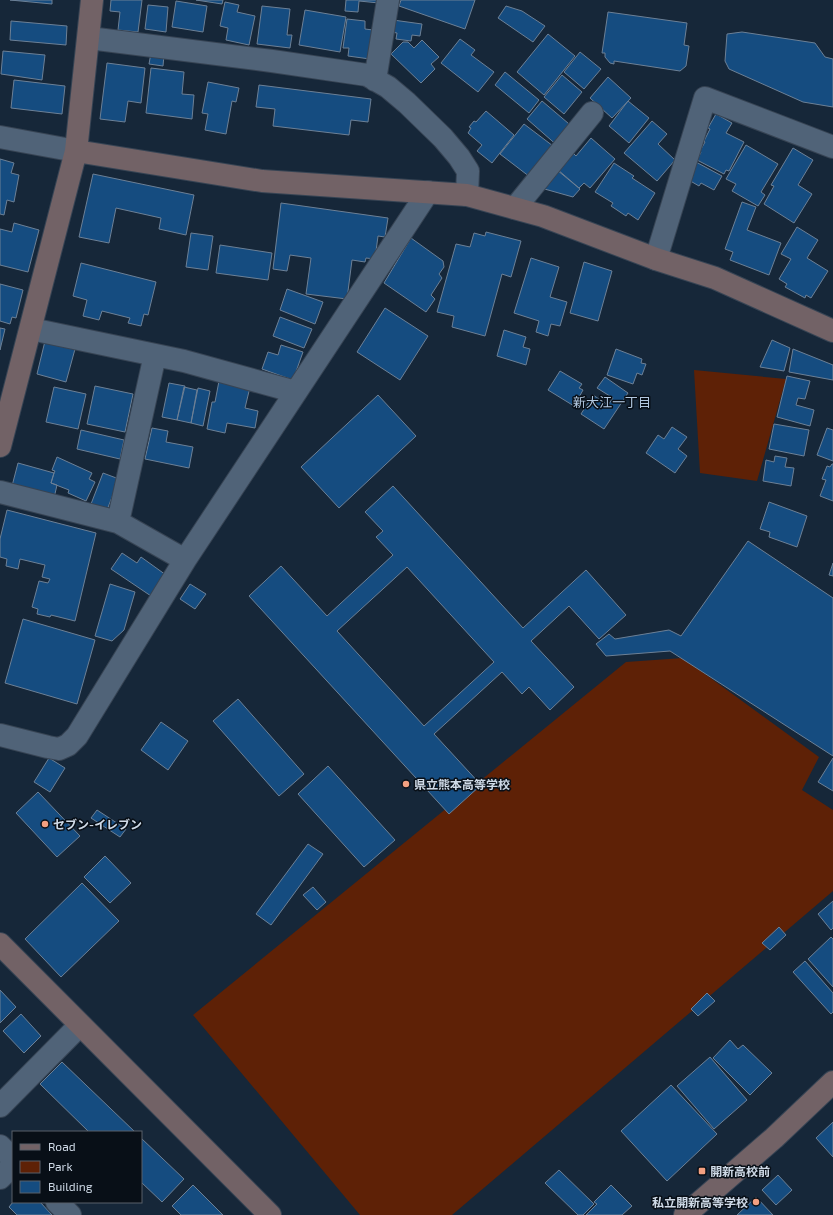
<svg xmlns="http://www.w3.org/2000/svg" width="833" height="1215" font-family="'Exo 2','Noto Sans JP',sans-serif">
<style>
.green{fill:#5e2106}
.building{fill:#154c80;stroke:#6c8096;fill-rule:evenodd}
.lines{fill:none;stroke-linecap:round;stroke-linejoin:round}
.street-casing{stroke:#374454;stroke-width:24}
.secondary-casing{stroke:#374454;stroke-width:24}
.street{stroke:#506378;stroke-width:22}
.secondary{stroke:#726266;stroke-width:22}
.poi-dot{fill:#f3a081;stroke:#080f17;stroke-width:1.5}
.labels{text-anchor:middle;dominant-baseline:central;stroke-width:3;stroke-linejoin:round;paint-order:stroke}
.poi-label{font-size:12px;font-weight:bold;fill:#cfdae7;stroke:#080f17;text-anchor:start}
.neighbourhood-label{font-size:13px;fill:#b1c7df;stroke:#080f17}
</style>
<rect width="100%" height="100%" fill="#162739"/>
<path class="green" d="M694,370L786,379L757,481L700,473Z
M683,658L819,757L802,790L833,810V891L452,1215H360L193,1015L626,662Z"/>
<path class="building" d="M10,0H52V4Z
M111,0H142L138,32L118,30L120,12L110,11Z
M196,0H223L222,4Z
M346,0H380L379,3L359,1L358,12L345,11Z
M401,0H475L465,29L399,6Z
M176,1L207,6L203,32L172,27Z
M225,2L239,5L237,12L255,16L249,45L226,40L228,28L220,26Z
M148,5L168,7L166,32L145,29Z
M262,6L290,9L287,35H292L290,48L257,44Z
M506,6L522,11L545,26L533,42L498,18Z
M305,10L346,17L340,52L299,45Z
M608,12L687,23L684,45L689,46L686,66L680,71L614,61V64L610,63L605,57V53H602Z
M347,19L365,21V29L373,30L370,59L348,56L349,48H343Z
M393,20L422,24L420,36L412,35L411,41L396,39L397,33L391,32Z
M11,21L67,26L66,45L10,40Z
M742,32L815,43L825,57L833,59V107L803,102L729,69L725,61L727,34Z
M548,34L575,56L544,95L517,72Z
M460,39L475,50L471,55L494,72L478,92L441,63Z
M422,40L439,57L431,64L435,69L421,83L391,54L403,42H408L414,48Z
M3,51L45,55L42,80L1,74Z
M580,52L601,69L584,89L564,72Z
M151,53L164,55L163,66L149,64Z
M107,63L145,68L141,103L128,101L125,122L100,119Z
M151,68L184,72L182,94L194,95L192,119L146,113Z
M505,72L539,100L529,113L495,85Z
M562,75L582,92L564,114L544,97Z
M608,77L631,98L612,118L590,98Z
M14,80L65,86L62,114L11,108Z
M208,82L239,88L236,102L232,101L226,134L205,130L208,114L202,113Z
M259,85L371,99L368,122L351,120L349,135L273,126L275,109L256,107Z
M542,101L575,129L559,147L527,119Z
M628,101L649,118L629,143L609,126Z
M486,111L514,135L492,163L477,151L482,145L468,133L471,128L469,127L474,121L476,122Z
M716,114L732,123L726,133L744,142L729,171L726,170L724,174L697,160L701,152L700,151L705,142L704,141L710,129L708,128Z
M652,121L667,134L658,144L675,160L657,181L624,153Z
M524,124L553,146L530,177L500,154Z
M591,138L615,159L590,188L584,183L579,188L557,169L572,152L576,156Z
M746,145L778,164L761,192L765,195L758,206L732,191L736,184L726,179Z
M793,148L813,160L798,185L812,194L794,223L764,204L774,186L771,185Z
M0,159L14,163L11,173L19,175L14,202L7,200L4,215L0,214Z
M696,162L722,176L714,190L701,183L699,186L687,179Z
M614,163L634,176L632,178L655,193L638,220L628,213L626,216L611,206L613,203L595,192Z
M557,170L580,189L573,197L541,188Z
M93,174L194,195L186,235L159,229L161,218L116,208L109,243L79,237Z
M742,202L756,207L747,230L781,243L769,275L730,260L733,252L725,249Z
M281,203L388,218L385,237L378,236L375,259L366,258L365,262L352,260L347,299L306,294L311,258L290,255L287,271L273,269Z
M14,223L39,230L28,272L0,265V229L12,232Z
M797,227L818,240L807,258L828,271L811,298L806,295L805,298L785,287L787,284L779,279L791,259L781,254Z
M486,232L521,241L511,277L502,274L485,336L452,327L454,316L437,312L456,244L470,247L474,233L485,236Z
M191,233L213,236L208,270L186,267Z
M411,238L443,261L444,267L439,274L442,278L431,295L435,299L426,312L384,283Z
M220,245L272,253L268,280L216,273Z
M531,258L559,267L550,297L567,302L560,326L551,324L548,336L536,332L539,321L514,313Z
M584,262L612,271L598,321L570,313Z
M81,263L156,282L148,315L144,314L141,326L128,323L130,318L102,311L99,320L83,316L87,300L73,296Z
M0,284L23,290L16,318L12,317L10,324L0,321Z
M287,289L323,302L315,324L280,310Z
M385,308L428,336L400,380L357,352Z
M280,317L312,329L304,348L273,336Z
M0,328L5,329L0,350Z
M504,330L526,337L523,347L530,349L526,365L497,356Z
M772,340L790,348L784,371L760,367Z
M45,341L75,349L66,382L37,374Z
M281,345L303,352L293,380L262,369L268,352L278,355Z
M616,349L642,359L641,363L646,364L642,375L637,373L633,384L607,375Z
M793,349L833,365V380L789,372Z
M560,371L582,384L579,388L583,390L574,406L548,390Z
M787,376L810,381L805,399L798,398L796,405L814,410L810,426L777,417Z
M605,377L628,393L604,429L581,414L593,395L608,405L613,398L597,388Z
M219,381L250,387L245,408L258,411L255,428L227,423L225,433L207,429L212,402H215Z
M169,383L185,386L177,420L162,417Z
M95,386L133,394L125,432L87,424Z
M54,387L86,394L78,429L46,422Z
M184,387L197,390L191,423L177,420Z
M198,388L210,391L203,426L191,423Z
M378,395L416,436L339,508L301,467Z
M774,424L809,430L804,456L769,449Z
M672,427L687,437L678,449L687,456L675,473L646,453L658,435L664,439Z
M152,428L168,431L166,442L193,447L189,468L145,459Z
M827,428L833,430V461L817,455Z
M81,430L124,440L120,459L77,449Z
M775,456L787,458L785,467L794,468L791,486L763,481L766,460L774,462Z
M57,457L92,473L89,479L95,482L86,501L68,493L69,490L51,483L54,473L55,471L52,470Z
M18,463L54,473L51,483L57,485L54,498L12,486Z
M832,464H833V501L820,496L826,480L822,479L827,466L830,467Z
M103,473L119,479L107,510L91,504Z
M393,486L523,628L586,570L626,615L599,639L569,606L531,641L574,687L550,710L529,687L522,694L502,672L434,734L481,785L449,814L249,596L281,566L327,616L393,555L376,537L383,531L365,512ZM407,567L494,662L424,726L337,631Z
M769,502L807,516L797,547L769,537L770,532L760,529Z
M7,510L96,533L75,621L51,615L50,617L37,614L38,609L32,607L39,581L48,583L50,579L42,577L45,565L20,559L18,569L6,566L7,559L0,557V539Z
M748,541L833,598V756L670,651L606,656L596,644L609,634L615,639L669,630L681,636Z
M122,553L137,563L141,557L166,575L151,596L111,569Z
M833,563V576L829,575Z
M110,584L135,592L124,630L112,641L95,636Z
M190,584L206,594L195,609L180,599Z
M23,619L95,640L77,704L5,683Z
M238,699L304,774L279,796L213,721Z
M161,722L188,741L168,770L141,750Z
M49,758L65,768L50,792L34,782Z
M833,758V791L818,782Z
M328,766L395,840L364,867L298,794Z
M38,792L80,836L57,857L16,813Z
M97,810L126,829L120,837L91,818Z
M308,844L323,854L271,925L256,914Z
M105,856L131,883L110,903L84,877Z
M82,883L119,921L61,977L25,939Z
M313,887L326,902L317,910L303,895Z
M833,901V928L831,930L818,914Z
M779,927L786,935L770,950L762,943Z
M831,937L833,939V987L808,959Z
M805,961L833,993V1012L831,1014L793,972Z
M0,990L16,1007L0,1023Z
M707,993L715,1001L698,1016L691,1009Z
M21,1014L41,1036L24,1053L3,1031Z
M730,1040L738,1049L743,1045L772,1073L750,1095L713,1058Z
M710,1057L747,1100L714,1129L677,1086Z
M62,1062L135,1132H89L40,1084Z
M671,1085L717,1134L667,1181L621,1131Z
M833,1122V1157L816,1138Z
M141,1138L184,1179L162,1202L141,1182Z
M559,1170L594,1204L583,1215H578L545,1183Z
M778,1175L792,1190L776,1205L762,1190Z
M193,1185L223,1215H181L172,1206Z
M611,1185L632,1206L622,1215H586L597,1204L594,1202Z
M756,1197L773,1215H737Z
M13,1202H40L52,1215H17L9,1207Z"/>
<g class="lines">
<g class="street-casing">
<path id="street" d="M89,38L272,61L367,75L388,87L407,103L443,138L459,157L468,171L467,195
M375,80L388,0
M0,137L76,151
M515,208L592,113
M656,259L705,98L833,147
M31,329L184,361L296,392
M0,492L118,522L185,560
M118,522L155,355
M0,735L48,747L59,749L68,745L77,736L185,560L428,192
M0,1106L80,1025
M0,1146L13,1159
M0,1178L13,1165
M57,1202L70,1215"/>
</g>
<g class="secondary-casing">
<path id="secondary" d="M76,151L262,181L467,195L543,216L656,259L715,278L833,331
M0,446L76,151L92,0
M0,944L270,1215
M685,1215L774,1138L833,1082"/>
</g>
<use href="#street" class="street"/>
<use href="#secondary" class="secondary"/>
</g>
<g class="poi-dot">
<circle cx="406" cy="784" r="4"/>
<circle cx="45" cy="824" r="4"/>
<rect x="698" y="1167" width="8" height="8" rx="2"/>
<circle cx="756" cy="1202" r="4"/>
</g>
<g class="labels">
<g class="poi-label">
<text x="414" y="784">県立熊本高等学校</text>
<text x="53" y="824">セブン-イレブン</text>
<text x="710" y="1171">開新高校前</text>
<text x="748" y="1202" text-anchor="end">私立開新高等学校</text>
</g>
<g class="neighbourhood-label">
<text x="612" y="402">新大江一丁目</text>
</g>
</g>
<rect x="12" y="1131" width="130" height="72" fill="#080f17" stroke="#58606a"/>
<rect x="20" y="1144" width="20" height="6" fill="#726266" stroke="#58606a"/>
<text x="48" y="1151" font-size="12" fill="#cfdae7">Road</text>
<rect x="20" y="1161" width="20" height="12" fill="#5e2106" stroke="#58606a"/>
<text x="48" y="1171" font-size="12" fill="#cfdae7">Park</text>
<rect x="20" y="1181" width="20" height="12" fill="#154c80" stroke="#58606a"/>
<text x="48" y="1191" font-size="12" fill="#cfdae7">Building</text>
</svg>
